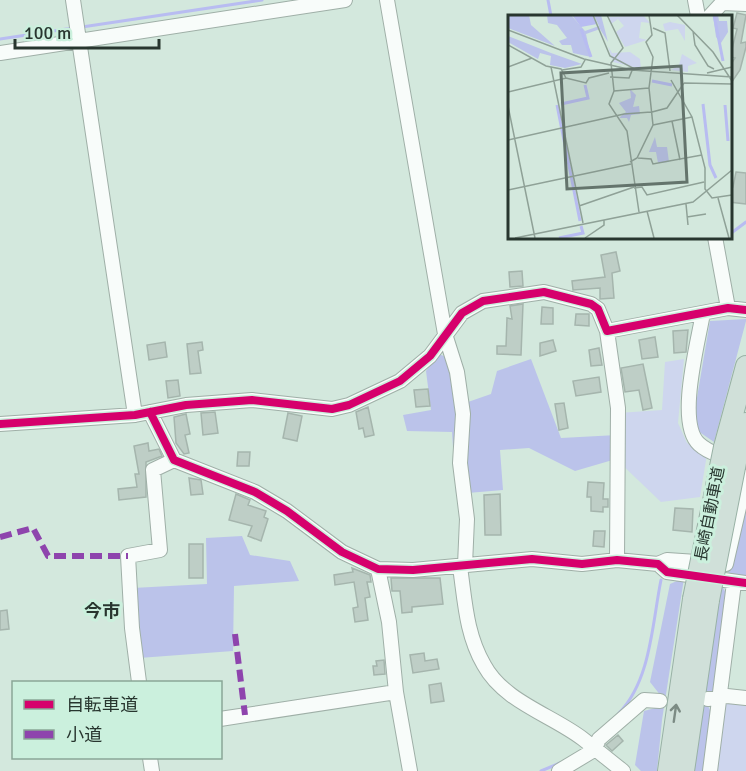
<svg xmlns="http://www.w3.org/2000/svg" width="746" height="771" font-family="Signika,'Noto Sans JP',sans-serif">
<style>
.green{fill:#ced6ee}
.forest{fill:#bbc3ea}
.lines{fill:none;stroke-linecap:round;stroke-linejoin:round}
.stream{stroke:#b8bcf1;stroke-width:3}
.building{fill:#becec6;stroke:#a5b5ad;stroke-width:1.5}
.minor-casing{stroke:#9fafa7;stroke-width:16}
.highway-casing{stroke:#98b1a5;stroke-width:22}
.minor{stroke:#f8fcfa;stroke-width:14}
.highway{stroke:#d0e0d9;stroke-width:20}
.highway-bridge-casing{stroke:#98b1a5;stroke-width:22;stroke-linecap:butt}
.highway-bridge{stroke:#d0e0d9;stroke-width:20}
.quiet{stroke:#8e44ad;stroke-width:6;stroke-dasharray:12 6;stroke-linecap:butt}
.cycleway-casing{stroke:#cbf0dd;stroke-width:11}
.cycleway{stroke:#d6006c;stroke-width:8}
.oneway{stroke:#7c8b84}
.labels{text-anchor:middle;dominant-baseline:central;stroke-width:6;stroke-linejoin:round;paint-order:stroke}
.street-label{font-size:16px;fill:#28362f;stroke:#cbf0dd}
.neighbourhood-label{font-size:18px;font-weight:bold;fill:#28362f;stroke:#cbf0dd}
.inset-river{fill:none;stroke:#b8bcf1;stroke-width:3}
.inset-road{fill:none;stroke:#8fa197;stroke-width:1.5}
.view{fill:#64746c;fill-opacity:0.15;stroke:#64746c;stroke-width:3}
.inset-edge{fill:none;stroke:#28362f;stroke-width:3}
</style>
<rect width="100%" height="100%" fill="#d3e8dd"/>
<path class="green" d="M684,359L678,423L687,443L707,454L700,497L661,502L616,459L618,413L662,410L665,362Z
M724,703H746V771H715Z"/>
<path class="forest" d="M746,319V321L714,442L692,427L710,321Z
M439,354L448,358L468,402L491,394L497,371L531,359L561,438L617,435L616,459L575,471L529,448L500,450L503,490L456,494L452,432L407,431L403,415L431,410L426,371Z
M740,510H746V589H741L726,569Z
M242,536L250,555L290,561L299,581L234,586L233,651L139,658L133,588L207,584L206,538Z
M684,578L662,720L657,771H641L635,765L644,711L659,707L661,696L650,682L670,584Z
M721,584L728,597L718,684L705,700L714,718L707,771H693Z"/>
<g class="lines">
<path class="stream" d="M548,0L551,16
M82,27L262,0
M0,39L73,28
M730,234L746,222
M619,713C651,680 652,624 661,580
M541,771L560,763"/>
</g>
<path class="building" d="M737,13L746,15L741,43L746,42V47L740,70L729,86V67L735,58L730,57L737,29L733,28Z
M736,172L746,173V204L729,202V187H733Z
M616,252L620,271L612,273L614,298L600,299V288L573,290L572,281L605,277L601,255Z
M522,271L523,286L510,287L509,272Z
M523,304L521,355L497,354V346H506L507,318L512,319L510,306Z
M542,307L553,308V324H541Z
M576,314H589V326L575,325Z
M688,330L686,352L674,353L673,331Z
M655,337L658,357L642,359L639,340Z
M553,340L556,351L540,356V343Z
M165,342L167,357L149,360L147,345Z
M202,342L203,350L198,351L201,373L190,374L187,344Z
M599,348L602,365L591,366L589,350Z
M643,364L652,408L643,410L639,390L625,392L621,368Z
M599,377L601,392L576,396L573,381Z
M178,380L180,396L168,398L166,381Z
M428,389L430,406L416,407L414,390Z
M564,403L568,428L559,430L555,404Z
M368,407L374,435L365,437L363,428L359,429L356,412Z
M215,412L218,433L203,435L201,413Z
M288,413L302,416L297,441L283,438Z
M186,414L190,434L185,435L189,453L184,454L176,443L174,417Z
M148,443L149,451L159,449L162,456L146,462V497L119,500L118,489L137,487L135,474H139L134,446Z
M238,452H250L249,466H237Z
M189,478L201,480L203,494L191,495Z
M588,482L604,483L603,499H608V507H603V512L591,511V497H587Z
M236,494L250,500L248,505L266,511L264,517L268,519L261,541L248,536L252,526L229,520Z
M500,494L501,535H485L484,495Z
M675,508L693,509L692,532L673,530Z
M594,531H605L604,547L593,546Z
M189,544H203V578H189Z
M352,568L370,575L371,582H367L370,597L365,598L368,620L355,622L353,608L358,607L354,582L335,585L334,575L353,572Z
M391,578H440L443,604L412,607V612L402,613L400,591H392Z
M7,610L9,629L0,630V611Z
M424,653L425,661L437,659L439,669L413,673L410,655Z
M384,660L385,674L374,675L373,666H377L376,661Z
M441,683L444,701L431,703L429,685Z
M618,735L623,741L612,751L606,745Z"/>
<g class="lines">
<g class="minor-casing">
<path id="minor" d="M73,0L135,415
M387,0L445,334L457,372L463,414L460,463L467,519L465,565
M695,0L698,16
M710,16L722,3L746,4
M0,53L345,0
M715,237L728,308
M703,313C698,343 676,423 699,444C711,455 730,458 746,462
M607,331L618,408L617,560
M150,412L174,460L255,492L287,511L342,552L378,569L413,570L532,559L582,564L617,560L658,564L667,572L746,583
M0,424L135,415L186,405L252,400L332,409L349,405L400,381L430,356L462,313L483,301L544,292L591,304L598,309L607,331L728,308L746,310
M658,564L667,560L726,564L746,477
M460,567C465,601 466,634 484,665C504,702 552,715 583,739C597,750 610,761 623,771
M378,569L389,622L396,692L410,771
M139,682L132,628L128,556L160,550L153,470L174,460
M708,699L727,696L746,698
M220,719L396,692
M150,758L152,771
M559,771L594,750L599,739L644,700L660,701
M710,771L734,583"/>
</g>
<g class="highway-casing">
<path id="highway" d="M724,447L746,366
M738,452L746,423
M668,771L693,599
M684,771L709,600"/>
</g>
<use href="#minor" class="minor"/>
<use href="#highway" class="highway"/>
<g class="highway-bridge-casing">
<path id="highway-bridge" d="M693,599L724,447
M709,600L738,452"/>
</g>
<use href="#highway-bridge" class="highway-bridge"/>
<path class="quiet" d="M0,537L33,528L48,556H128
M235,634L245,715"/>
<g class="cycleway-casing">
<path id="cycleway" d="M150,412L174,460L255,492L287,511L342,552L378,569L413,570L532,559L582,564L617,560L658,564L667,572L746,583
M0,424L135,415L186,405L252,400L332,409L349,405L400,381L430,356L462,313L483,301L544,292L591,304L598,309L607,331L728,308L746,310"/>
</g>
<use href="#cycleway" class="cycleway"/>
</g>
<defs><path id="oneway-shaft" d="M-6 0H5M1.5-3L5.5 0L1.5 3" fill="none" stroke-width="1.6" stroke-linecap="round" stroke-linejoin="round" transform="scale(1.5)"/></defs>
<use class="oneway" href="#oneway-shaft" transform="translate(675 713) rotate(-82)"/>
<g class="labels">
<g class="street-label">
<text transform="translate(710 514) rotate(-79)">長崎自動車道</text>
</g>
<g class="neighbourhood-label">
<text x="102" y="611">今市</text>
</g>
</g>
<g transform="translate(508 15)">
<rect width="224" height="224" fill="#d3e8dd"/>
<path d="M135,0L142,8L133,7L131,23L139,25L117,32L108,17L116,11L110,4L103,9L101,2ZM162,7L177,10V26L170,14L157,16L155,9ZM100,31L104,38L122,37L132,44L133,54L105,47ZM174,39L189,48L180,51V57L163,55L171,50Z" fill="#ced6ee"/>
<path d="M0,0H21L23,10L47,31L0,13ZM39,0H63L77,16L91,11L86,0H93L100,27L92,14L78,19L83,42L65,38L63,30H54L51,26L59,23L49,10L40,8ZM205,0H210L211,6H219L220,17L213,28L208,22ZM0,21L43,38L74,49L57,53L42,50L43,41L32,38L30,44L0,27ZM122,74L128,80L125,92L131,91L132,99L123,100L121,107L119,103H111L118,97L111,88L123,83ZM147,122L149,132H159L161,147L150,148L148,137H141Z" fill="#bbc3ea"/>
<path d="M64,0H84L89,9L73,12Z" fill="#b8bcf1"/>
<path class="inset-river" d="M206,0L215,46M73,14L83,42M144,66L164,70M53,89L80,83L77,70M195,89L202,150L208,163M49,90L72,206M217,90L220,126M51,223L75,218L73,211"/>
<path class="inset-road" d="M85,0L102,41L125,53L121,63L102,62M99,0L115,33L103,48L106,76L101,89L119,116L131,197M169,0L205,37L224,66M145,13L157,18L162,56M0,15L76,44L124,55L224,62M185,16L187,30L200,51L206,54M0,30L38,51L53,54L58,63M0,52L24,43M43,52L75,208M54,55L73,52L77,45M199,58L224,52M163,65L184,102L197,153V174L204,183L224,180M176,68L224,69M106,76L141,73M0,77L58,63L78,68L81,63L101,58M0,91L27,223M144,97L159,93L176,68M164,106L172,145M145,110L184,102M0,125L116,99L143,97M130,143L143,144L145,149L194,140M122,147L129,143L145,110L141,73L145,42L138,27L144,20L141,0M126,173L134,172L139,180L196,167M0,175L123,149M210,183L221,223M178,189L180,210M71,191L126,172M139,196L146,223M179,202L198,199M7,223L185,187L224,155M77,223L96,210V205"/>
<path class="view" d="M173,51L179,167L59,174L53,58Z"/>
<rect width="224" height="224" class="inset-edge"/>
</g>
<rect x="12" y="681" width="210" height="78" fill="#cbf0dd" stroke="#8aa697" stroke-width="1.5"/>
<rect x="24" y="700" width="30" height="9" fill="#d6006c" stroke="#8aa697" stroke-width="1.5"/>
<text x="66" y="711" font-size="18" fill="#28362f">自転車道</text>
<rect x="24" y="730" width="30" height="9" fill="#8e44ad" stroke="#8aa697" stroke-width="1.5"/>
<text x="66" y="741" font-size="18" fill="#28362f">小道</text>
<path d="M15 39v9h144v-9" fill="none" stroke="#28362f" stroke-width="3"/>
<text x="24" y="39" font-size="18" fill="#28362f" stroke="#cbf0dd" stroke-width="4.5" paint-order="stroke">100 m</text>
</svg>
